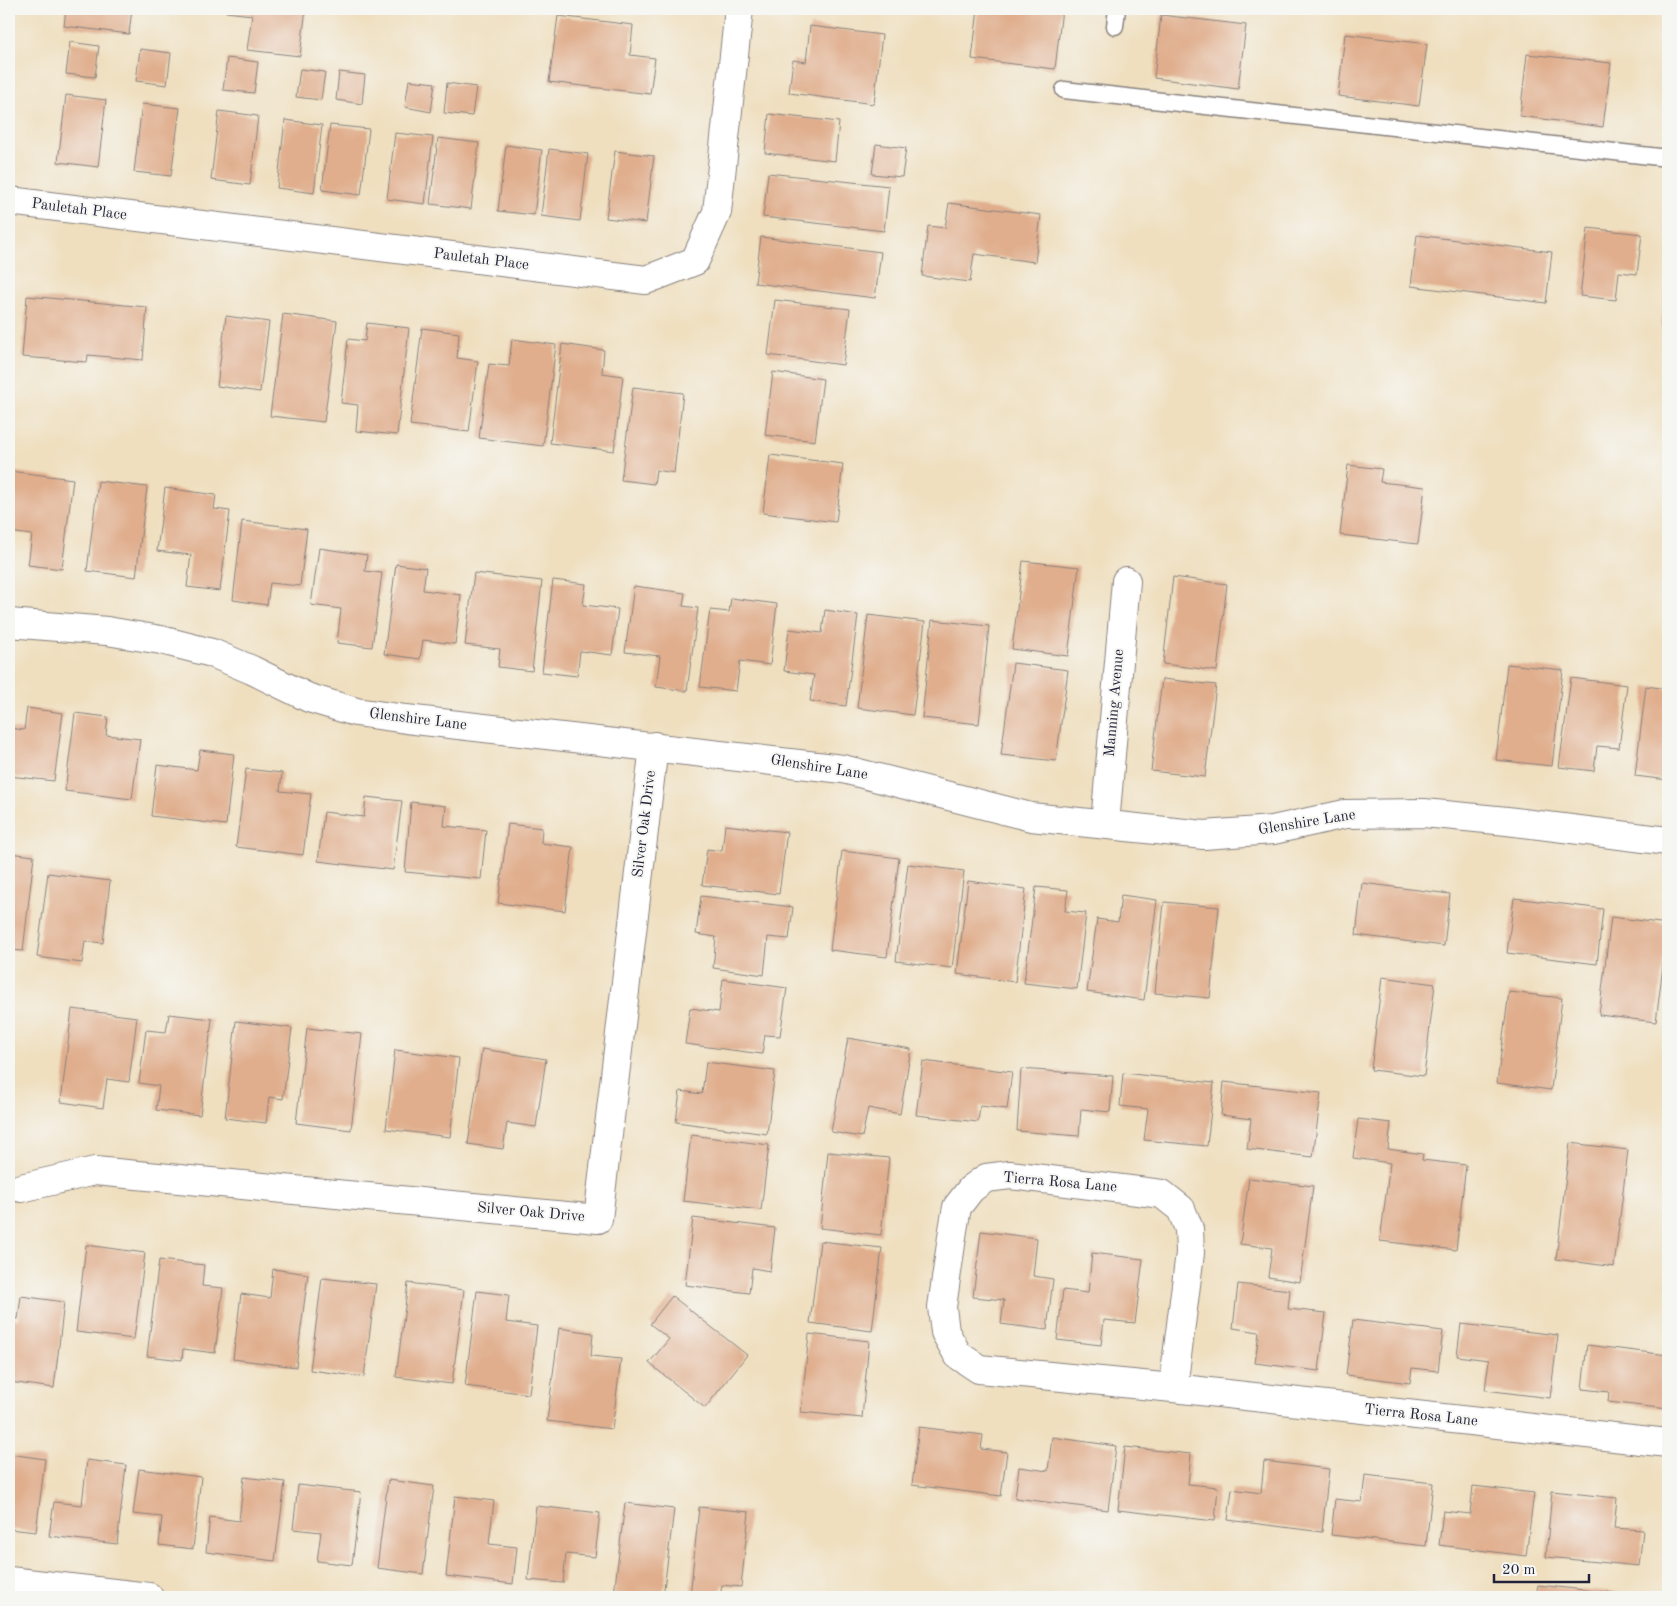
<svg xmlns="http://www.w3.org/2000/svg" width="1677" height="1606" font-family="'Old Standard TT',serif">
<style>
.building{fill:#e0ae8d}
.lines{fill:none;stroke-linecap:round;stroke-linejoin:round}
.service-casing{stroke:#88807d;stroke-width:19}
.minor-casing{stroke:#88807d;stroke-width:30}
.service{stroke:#fff;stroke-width:16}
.minor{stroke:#fff;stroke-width:28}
.labels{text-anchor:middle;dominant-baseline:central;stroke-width:4;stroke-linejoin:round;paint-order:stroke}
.street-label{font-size:15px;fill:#22223b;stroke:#f6f6f2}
</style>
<rect width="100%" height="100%" fill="#f6f6f2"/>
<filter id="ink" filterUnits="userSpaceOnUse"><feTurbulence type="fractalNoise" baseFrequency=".02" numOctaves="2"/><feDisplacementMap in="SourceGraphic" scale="10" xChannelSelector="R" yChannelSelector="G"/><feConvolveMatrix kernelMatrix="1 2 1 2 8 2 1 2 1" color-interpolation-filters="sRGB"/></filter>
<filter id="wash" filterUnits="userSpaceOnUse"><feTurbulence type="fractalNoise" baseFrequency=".0096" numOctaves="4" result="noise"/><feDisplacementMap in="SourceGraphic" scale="20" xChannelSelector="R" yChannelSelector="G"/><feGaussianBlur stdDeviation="1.12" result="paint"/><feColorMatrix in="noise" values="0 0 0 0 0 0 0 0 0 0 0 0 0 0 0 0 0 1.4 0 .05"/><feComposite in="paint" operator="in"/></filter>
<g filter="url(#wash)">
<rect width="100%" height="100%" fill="#efdfbf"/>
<g id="blocks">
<path class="building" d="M66,9H132L129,34L64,26Z
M226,9H306L300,56L247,50L252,15L226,12Z
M619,9H655L654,14L619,10Z
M978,9H1062L1055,69L972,59Z
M1161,15L1246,25L1238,89L1154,78Z
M558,16L633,25L630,55L655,58L650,94L549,82Z
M810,26L882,35L874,104L789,93L793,60L806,62Z
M1345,34L1427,44L1419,106L1338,96Z
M70,42L99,46L95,77L66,74Z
M140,49L171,53L167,85L136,81Z
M1527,54L1611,63L1603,127L1520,116Z
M227,58L258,62L254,93L223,90Z
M300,69L325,72L321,100L296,97Z
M339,72L365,75L362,104L336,100Z
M409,80L435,83L431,112L405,107Z
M447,83L476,87L472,116L444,113Z
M66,95L106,100L98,167L58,162Z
M142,104L180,108L171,176L134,172Z
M219,111L258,116L250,185L211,180Z
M769,114L839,122L835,161L765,153Z
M285,120L322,125L314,193L277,188Z
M330,125L369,129L361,195L322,190Z
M395,133L433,137L425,204L387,199Z
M438,138L479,143L471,209L430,204Z
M876,144L906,148L902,177L872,174Z
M506,145L542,150L534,215L498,211Z
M549,149L588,154L580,221L541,216Z
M615,151L654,156L646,223L606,218Z
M768,173L889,186L884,231L763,217Z
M949,203L1041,215L1035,262L974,254L970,282L922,276L928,226L945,228Z
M1588,228L1642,234L1637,274L1619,272L1616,300L1580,296Z
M1417,235L1552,252L1546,303L1411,286Z
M761,237L881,252L875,298L755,283Z
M1667,275H1668V329L1661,328Z
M27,296L147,307L143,360L88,355L87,362L22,357Z
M775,300L850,309L843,365L768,355Z
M283,314L337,321L324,422L270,416Z
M226,316L269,322L260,392L217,386Z
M367,323L409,328L397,435L356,431L358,405L341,403L348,339L365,341Z
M422,328L459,333L457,358L478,361L469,432L410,425Z
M512,339L556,345L543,446L479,438L489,364L509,366Z
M562,344L604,350L602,373L623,376L614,451L550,443Z
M773,372L823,379L815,441L765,435Z
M633,387L683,393L674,473L656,470L654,484L621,480Z
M770,455L843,464L836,522L763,513Z
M1348,465L1382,469L1380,482L1425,487L1418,544L1340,535Z
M9,471L73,479L62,569L28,565L32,535L9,532Z
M98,481L147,487L136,577L87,571Z
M165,488L216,495L214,509L230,511L220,591L187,587L191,555L157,551Z
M242,521L307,529L300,586L270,583L267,605L233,600Z
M319,548L367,555L365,571L382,573L372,647L337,643L341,609L311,605Z
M1023,561L1079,567L1068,656L1012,649Z
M396,564L426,568L423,590L461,595L455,644L423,640L420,659L384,654Z
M474,573L542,581L532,671L498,667L500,649L465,645Z
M1173,577L1227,584L1217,671L1163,664Z
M553,580L586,584L583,605L618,609L612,655L580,651L577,676L542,672Z
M634,586L685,593L683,606L698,608L687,691L656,687L660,656L625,652Z
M731,598L777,604L770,665L740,661L736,691L700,687L710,610L729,612Z
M825,610L858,615L846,706L810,701L814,675L784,671L789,629L822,633Z
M868,615L925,622L913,715L857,708Z
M932,620L989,626L979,724L922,718Z
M1013,663L1068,670L1056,761L1001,755Z
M1507,664L1563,670L1552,766L1496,760Z
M1571,678L1627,685L1619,748L1597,746L1594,771L1559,767Z
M1162,679L1216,685L1205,777L1151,771Z
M1646,686L1668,689V780L1635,776Z
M27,708L63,713L54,781L9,776V728L24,730Z
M75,713L108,717L106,735L140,739L132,799L65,791Z
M200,750L234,754L226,825L151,816L157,765L197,770Z
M246,769L282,773L280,791L311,794L303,855L236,847Z
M366,797L402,801L393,870L318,861L324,812L364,817Z
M411,802L446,806L444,826L486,830L481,879L405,872Z
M508,824L542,828L541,843L573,847L565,911L498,903Z
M725,825L787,832L779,894L702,885L707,849L722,851Z
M842,851L899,858L887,957L830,950Z
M9,853L34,856L23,951L9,950Z
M908,864L964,871L952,968L896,961Z
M48,873L110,881L103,943L85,941L82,963L37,957Z
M968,881L1026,889L1015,982L957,974Z
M1362,883L1450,894L1444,946L1356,935Z
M1036,887L1068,890L1065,911L1086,913L1077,989L1024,983Z
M1121,895L1157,900L1144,1000L1087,992L1097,919L1118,922Z
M701,896L793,907L789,939L768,937L764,975L713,968L716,937L696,934Z
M1514,898L1603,909L1597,964L1507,953Z
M1164,902L1219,907L1210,998L1155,993Z
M1611,917L1668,924L1656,1022L1599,1015Z
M1382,977L1435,984L1424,1076L1371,1070Z
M723,979L787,988L780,1036L765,1035L762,1054L685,1044L690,1008L719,1012Z
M1509,992L1562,998L1551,1090L1497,1083Z
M72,1009L137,1017L129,1082L107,1079L103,1108L61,1102Z
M169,1014L212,1019L200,1115L156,1110L159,1086L139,1083L146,1030L166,1032Z
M236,1021L292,1028L283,1099L269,1097L266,1123L225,1118Z
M307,1028L362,1034L351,1130L296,1123Z
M848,1038L911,1049L900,1114L868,1108L862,1137L831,1132Z
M482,1049L546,1059L536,1127L507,1123L503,1149L468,1144Z
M395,1050L459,1058L450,1137L386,1129Z
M923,1061L1012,1072L1007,1109L980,1106L978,1122L916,1115Z
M706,1062L775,1071L767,1134L676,1122L680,1091L702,1094Z
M1021,1069L1113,1076L1110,1112L1081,1109L1079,1136L1017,1131Z
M1123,1073L1214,1083L1207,1146L1144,1140L1148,1109L1120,1106Z
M1224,1082L1321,1093L1313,1157L1247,1149L1251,1119L1221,1115Z
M1358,1119L1391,1123L1388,1149L1423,1154L1422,1160L1466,1165L1456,1250L1380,1241L1390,1163L1353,1158Z
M691,1135L769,1145L761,1210L683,1201Z
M1570,1143L1628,1150L1614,1267L1556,1259Z
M828,1152L889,1158L881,1235L820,1228Z
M1249,1178L1313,1186L1300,1282L1268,1277L1272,1248L1240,1244Z
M693,1218L775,1228L770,1271L752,1268L749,1293L685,1285Z
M981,1231L1037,1238L1033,1276L1053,1279L1047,1330L1001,1324L1004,1300L973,1297Z
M820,1241L882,1248L872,1331L810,1323Z
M86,1245L145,1253L134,1339L76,1332Z
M1092,1253L1143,1259L1135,1323L1104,1320L1101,1345L1057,1340L1063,1290L1088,1293Z
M159,1260L204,1265L202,1286L223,1288L215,1353L183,1349L182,1360L147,1356Z
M273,1269L308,1274L296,1367L233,1359L241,1294L270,1298Z
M322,1278L376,1284L364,1377L310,1370Z
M408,1283L464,1290L452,1384L396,1377Z
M1238,1284L1290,1290L1288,1309L1326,1313L1319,1371L1255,1363L1259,1332L1233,1328Z
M477,1291L509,1295L506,1322L537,1326L529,1394L465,1386Z
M21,1296L64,1302L54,1388L9,1382V1318L18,1319Z
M672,1296L747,1355L705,1408L649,1363L669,1339L650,1324Z
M1353,1320L1443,1331L1438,1371L1412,1368L1410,1383L1346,1375Z
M1461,1324L1558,1335L1550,1398L1485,1390L1489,1360L1457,1356Z
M559,1328L593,1333L591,1356L621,1359L612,1429L547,1421Z
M809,1334L869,1341L862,1418L801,1412Z
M1587,1345L1668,1355V1409L1608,1402L1609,1392L1582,1389Z
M919,1427L983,1435L981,1449L1007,1452L1001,1496L912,1485Z
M1052,1437L1116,1446L1108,1510L1015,1498L1019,1467L1048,1471Z
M1125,1447L1191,1454L1188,1484L1218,1487L1215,1521L1118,1510Z
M9,1454L45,1459L36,1532L9,1529Z
M87,1460L126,1465L117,1544L49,1536L54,1502L82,1505Z
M1264,1461L1329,1469L1322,1532L1228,1520L1232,1489L1261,1493Z
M139,1469L201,1477L193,1549L159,1545L162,1517L133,1514Z
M1365,1475L1433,1483L1426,1546L1331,1535L1335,1499L1362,1502Z
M244,1477L285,1482L275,1561L206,1552L210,1517L239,1521Z
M388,1480L434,1486L423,1574L377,1568Z
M298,1485L361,1492L352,1565L317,1561L321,1532L293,1529Z
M1473,1486L1534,1493L1526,1556L1439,1545L1443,1511L1470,1514Z
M1552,1491L1617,1498L1614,1528L1643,1530L1639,1566L1546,1557Z
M455,1496L494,1501L489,1544L517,1547L513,1584L446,1576Z
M625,1503L674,1509L663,1597H637L614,1594Z
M536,1506L600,1513L595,1557L566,1554L563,1583L528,1580Z
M699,1507L749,1512L741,1587L722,1585L720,1597H690Z
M1538,1585L1623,1594V1597H1536Z"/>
</g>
</g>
<g filter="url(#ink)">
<use href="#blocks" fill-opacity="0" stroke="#88807d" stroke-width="1"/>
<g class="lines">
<g class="service-casing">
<path id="service" d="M1115,26L1117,9
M1064,90L1668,158"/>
</g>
<g class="minor-casing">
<path id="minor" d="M9,201L646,280L695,261L717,212L739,9
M9,623L107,631L161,640L212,653L252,670L309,698L356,712L406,719L843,769L1031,817L1204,835L1273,830L1345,814L1424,813L1507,821L1668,841
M1105,824L1126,581
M21,1188L95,1171L598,1219L654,746
M1173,1388L1190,1253L1189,1229L1181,1209L1162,1194L1010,1175L986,1178L971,1189L957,1207L953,1230L942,1307L945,1332L958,1355L979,1369L1173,1388L1668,1443
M9,1581L149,1597"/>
</g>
<use href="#service" class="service"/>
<use href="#minor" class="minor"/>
</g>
</g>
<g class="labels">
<g class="street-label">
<text transform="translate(79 210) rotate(7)">Pauletah Place</text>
<text transform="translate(481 260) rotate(7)">Pauletah Place</text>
<text transform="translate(1115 703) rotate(-85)">Manning Avenue</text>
<text transform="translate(418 720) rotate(7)">Glenshire Lane</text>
<text transform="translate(819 768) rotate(9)">Glenshire Lane</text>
<text transform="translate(1307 823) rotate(-9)">Glenshire Lane</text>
<text transform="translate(645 824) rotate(-83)">Silver Oak Drive</text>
<text transform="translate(1060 1183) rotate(5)">Tierra Rosa Lane</text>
<text transform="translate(531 1213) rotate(5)">Silver Oak Drive</text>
<text transform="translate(1421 1416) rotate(6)">Tierra Rosa Lane</text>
</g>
</g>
<rect width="1677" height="1606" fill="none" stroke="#f6f6f2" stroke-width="30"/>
<path d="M1494 1574v8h95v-8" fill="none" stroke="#22223b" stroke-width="2.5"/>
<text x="1502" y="1574" font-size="15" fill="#22223b" stroke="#f6f6f2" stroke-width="4" paint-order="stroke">20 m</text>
</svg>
